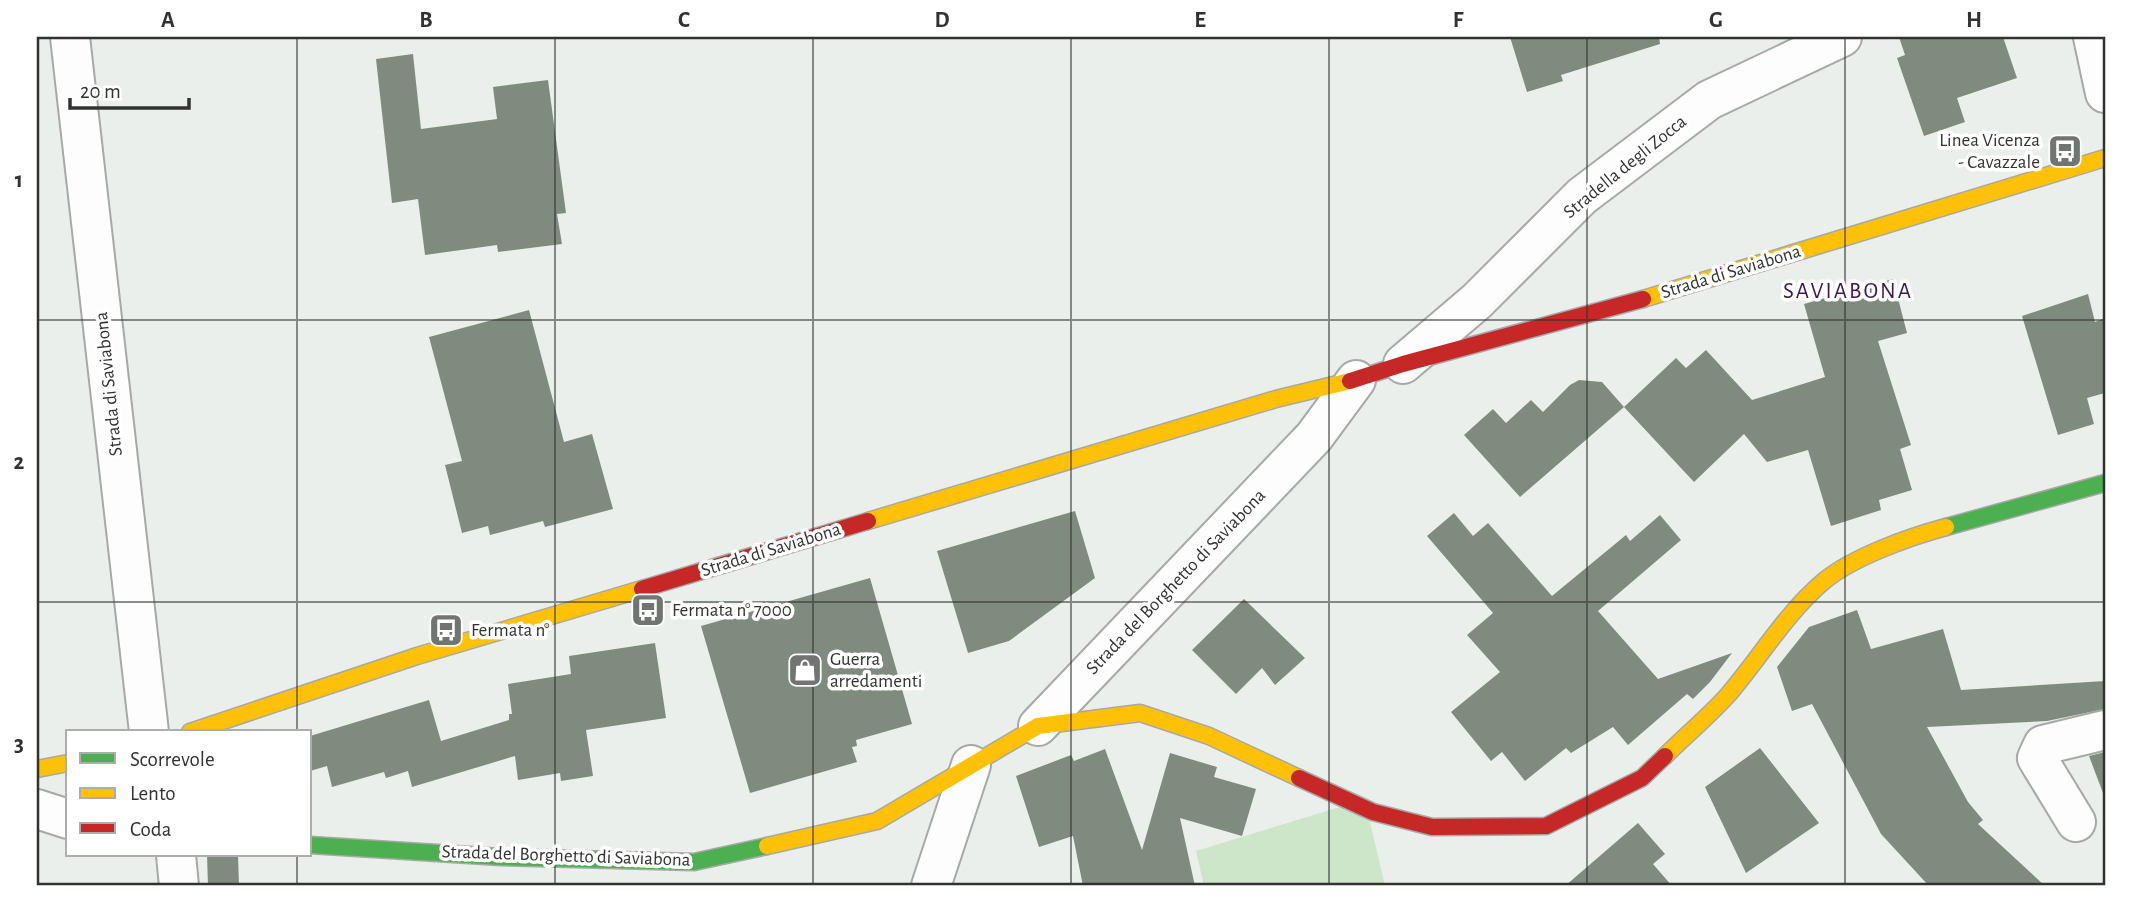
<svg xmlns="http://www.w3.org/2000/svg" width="2142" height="923" font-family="'Alegreya Sans',sans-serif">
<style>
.green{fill:#cde6c9}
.building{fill:#808b7f}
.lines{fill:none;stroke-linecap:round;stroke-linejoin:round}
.street-casing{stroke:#a6a9a5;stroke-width:42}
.fast-casing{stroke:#a6a9a5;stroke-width:19}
.slow-casing{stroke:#a6a9a5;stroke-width:19}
.jam-casing{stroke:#a6a9a5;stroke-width:19}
.street{stroke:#fcfdfc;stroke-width:38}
.fast{stroke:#4caf50;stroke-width:16}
.slow{stroke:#ffc107;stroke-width:16}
.jam{stroke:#c62828;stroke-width:16}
.grid{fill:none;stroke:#303330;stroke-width:2;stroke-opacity:0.55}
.labels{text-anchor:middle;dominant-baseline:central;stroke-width:7;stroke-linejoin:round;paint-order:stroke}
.poi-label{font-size:19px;fill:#303330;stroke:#fff;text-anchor:start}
.street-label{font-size:19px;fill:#303330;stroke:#fff}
.quarter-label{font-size:23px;letter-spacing:2px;fill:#3b1b52;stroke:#fff}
.neatline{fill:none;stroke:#303330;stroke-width:2.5}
.grid-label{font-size:23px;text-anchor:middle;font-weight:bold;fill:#303330}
</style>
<rect width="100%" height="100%" fill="#ebefeb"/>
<path class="green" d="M1343,806L1370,822L1385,886H1204L1196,851Z"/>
<path class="building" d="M1510,37H1659L1660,44L1561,75L1563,81L1527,92Z
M1899,37H2003L2017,78L1957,98L1965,122L1924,136L1897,58L1905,55Z
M413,54L421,129L497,119L493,87L548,80L566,213L557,214L562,244L498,252L497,245L425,255L418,199L392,203L376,59Z
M1893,279L1907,333L1878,341L1911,445L1900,449L1912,490L1879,500L1881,510L1831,526L1808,450L1767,462L1744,434L1694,482L1624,407L1676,358L1686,368L1706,350L1752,400L1825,377L1804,304Z
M2088,294L2095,322L2105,318V393L2087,398L2094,424L2058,435L2022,316Z
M529,310L564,442L592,434L613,509L545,527L543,521L490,535L488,526L462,533L445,465L462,461L429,337Z
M1579,380L1602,382L1624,407L1520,497L1464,435L1493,409L1506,423L1531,400L1543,412L1570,385Z
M1075,511L1095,578L1009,641L968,653L937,551Z
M1454,513L1473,536L1488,523L1552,596L1626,535L1630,541L1660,515L1681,540L1598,611L1658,679L1732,653L1710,682L1693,699L1687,694L1628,745L1613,727L1571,753L1566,748L1525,781L1502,752L1491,761L1451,712L1500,672L1467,635L1493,613L1427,536Z
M870,578L912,724L856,740L857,746L852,747L857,762L750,793L701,626Z
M1244,599L1305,658L1275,685L1262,668L1236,694L1192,650Z
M1857,610L1871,649L1943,629L1961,690L2105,681V709L2047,721L1927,727L1968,802L1983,820L1978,824L2045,886H1929L1881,834L1812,704L1792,711L1777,667L1809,627Z
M655,643L666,718L586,730L593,776L561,781L560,773L518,780L515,756L412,787L408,771L386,778L384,772L332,787L327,766L310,771V736L429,700L441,741L509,720V714H512L508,684L571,674L569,656Z
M1760,748L1819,823L1746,873L1705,787Z
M1105,749L1142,850L1170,753L1217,767L1214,777L1256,789L1242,836L1180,818L1195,886H1083L1073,836L1039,847L1016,776L1071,755L1074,761Z
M2105,752V792L2103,793L2089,756Z
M1638,823L1665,854L1653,864L1672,886H1565Z
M207,855H238L239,886H208Z"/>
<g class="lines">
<g class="street-casing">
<path id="street" d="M70,37L149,732
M2093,37L2105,93
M1403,364L1477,301L1582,196L1709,100L1842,37
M1038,726L1314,437L1356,380
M37,809L68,819
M2076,822L2037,758L2043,745L2105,730
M176,855L179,886
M931,886L971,765"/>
</g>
<g class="fast-casing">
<path id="fast" d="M1946,527L2105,483
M310,845L501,857L694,862L767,846"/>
</g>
<g class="slow-casing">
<path id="slow" d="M1643,299L2105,158
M868,521L1276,399L1350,381
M190,732L417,656L642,589
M1665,756C1685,736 1708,717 1727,696C1760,658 1785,614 1824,581C1853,557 1909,537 1946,527
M37,769L68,763
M767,846L877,821L1038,726L1140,713L1209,736L1299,778"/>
</g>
<g class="jam-casing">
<path id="jam" d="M1350,381L1403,364L1643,299
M642,589L868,521
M1299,778L1373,812L1432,827L1546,826L1642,778L1665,756"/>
</g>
<use href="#street" class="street"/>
<use href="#fast" class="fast"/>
<use href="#slow" class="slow"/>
<use href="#jam" class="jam"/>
</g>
<path class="grid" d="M297,37V732M555,37V886M813,37V886M1071,37V886M1329,37V886M1587,37V886M1845,37V886M37,320H2105M37,602H2105M297,855V886"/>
<defs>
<g id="bus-square" transform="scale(1.75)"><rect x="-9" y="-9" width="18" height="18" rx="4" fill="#717571" stroke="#fff"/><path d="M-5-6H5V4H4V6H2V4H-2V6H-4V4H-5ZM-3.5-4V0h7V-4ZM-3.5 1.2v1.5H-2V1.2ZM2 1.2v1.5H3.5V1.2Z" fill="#fff"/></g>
<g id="shop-square" transform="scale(1.75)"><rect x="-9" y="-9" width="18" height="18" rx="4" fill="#717571" stroke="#fff"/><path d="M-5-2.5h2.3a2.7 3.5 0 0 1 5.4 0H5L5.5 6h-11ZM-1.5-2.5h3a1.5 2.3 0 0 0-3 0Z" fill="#fff"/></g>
</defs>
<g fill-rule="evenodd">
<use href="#bus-square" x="2065" y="151"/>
<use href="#bus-square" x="648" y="610"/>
<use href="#bus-square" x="446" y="630"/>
<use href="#shop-square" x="805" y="670"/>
</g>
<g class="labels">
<g class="poi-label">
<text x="2040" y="140" text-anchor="end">Linea Vicenza<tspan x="2040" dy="22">- Cavazzale</tspan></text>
<text x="672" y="610">Fermata n° 7000</text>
<text x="471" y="630">Fermata n°</text>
<text x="830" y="659">Guerra<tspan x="830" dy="22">arredamenti</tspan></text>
</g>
<g class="street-label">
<text transform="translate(1625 167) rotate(-39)">Stradella degli Zocca</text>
<text transform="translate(1731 272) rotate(-17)">Strada di Saviabona</text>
<text transform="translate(109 384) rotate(-96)">Strada di Saviabona</text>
<text transform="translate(771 550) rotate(-17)">Strada di Saviabona</text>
<text transform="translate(1176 582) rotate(-46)">Strada del Borghetto di Saviabona</text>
<text transform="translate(566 856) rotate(2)">Strada del Borghetto di Saviabona</text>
</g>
<g class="quarter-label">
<text x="1848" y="291">SAVIABONA</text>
</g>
</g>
<rect width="2142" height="923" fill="none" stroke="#ffffff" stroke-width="77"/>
<rect x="66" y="730" width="245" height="126" fill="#ffffff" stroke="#acadac" stroke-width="2"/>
<rect x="80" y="753" width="35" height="10" fill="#4caf50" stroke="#acadac" stroke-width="2"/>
<text x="130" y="766" font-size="21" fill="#303330">Scorrevole</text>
<rect x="80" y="788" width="35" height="10" fill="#ffc107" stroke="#acadac" stroke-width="2"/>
<text x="130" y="800" font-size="21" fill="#303330">Lento</text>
<rect x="80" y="823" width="35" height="10" fill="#c62828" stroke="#acadac" stroke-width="2"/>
<text x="130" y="836" font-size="21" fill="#303330">Coda</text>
<path d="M70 98v10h119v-10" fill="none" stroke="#303330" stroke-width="3.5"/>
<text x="80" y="98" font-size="21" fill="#303330" stroke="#ffffff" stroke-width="5" paint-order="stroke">20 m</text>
<rect x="38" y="38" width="2066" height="846" class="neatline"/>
<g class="grid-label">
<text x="168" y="27">A</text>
<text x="426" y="27">B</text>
<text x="684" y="27">C</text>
<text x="942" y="27">D</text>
<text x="1200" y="27">E</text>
<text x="1458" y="27">F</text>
<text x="1716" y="27">G</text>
<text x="1974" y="27">H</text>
<text x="19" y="187">1</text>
<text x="19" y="469">2</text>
<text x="19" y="751">3</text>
</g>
</svg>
